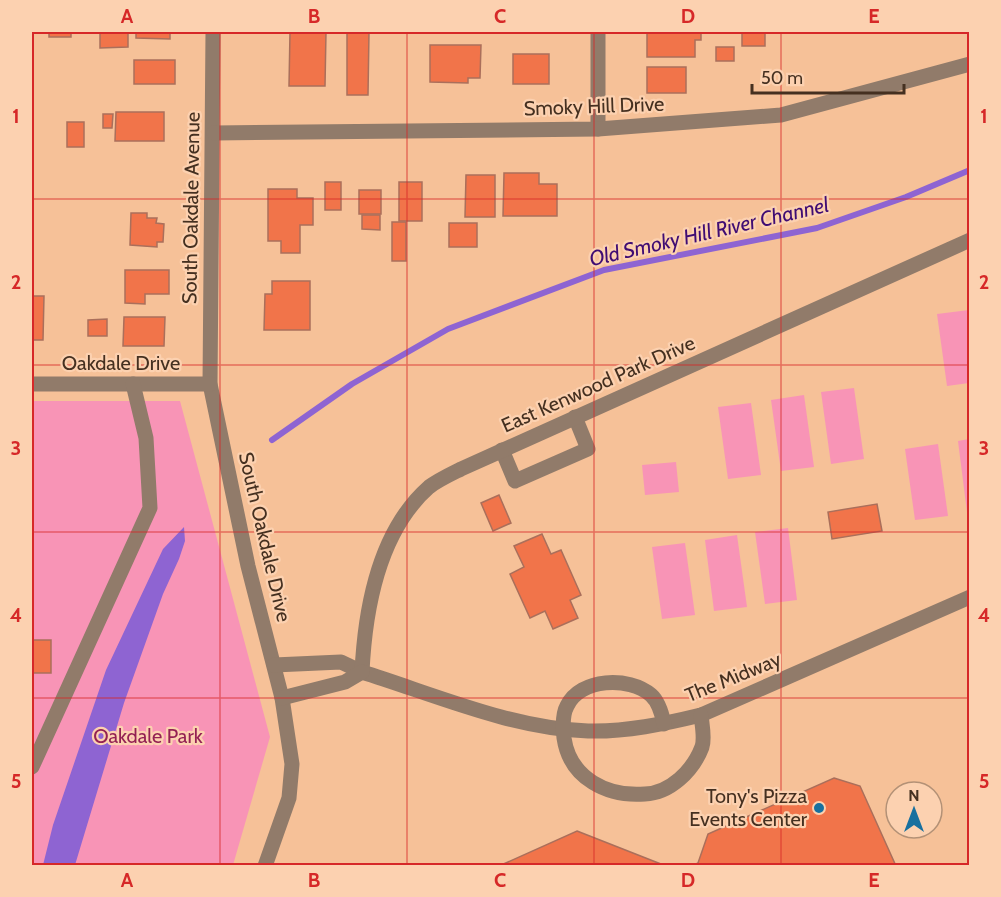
<svg xmlns="http://www.w3.org/2000/svg" width="1001" height="897" font-family="Cabin,sans-serif">
<style>
.green{fill:#f894b6}
.water{fill:#8e64d2}
.lines{fill:none;stroke-linecap:round;stroke-linejoin:round}
.stream{stroke:#8e64d2;stroke-width:6}
.building{fill:#f1744a;stroke:#aa6f5b;stroke-width:1.5}
.minor{stroke:#917b6a;stroke-width:15}
.grid{fill:none;stroke:#d62828;stroke-width:1.5;stroke-opacity:0.55}
.poi-dot{fill:#18709f;stroke:#fcd1b0;stroke-width:2}
.labels{text-anchor:middle;stroke-width:4.5;stroke-linejoin:round;paint-order:stroke}
.street-label{font-size:20px;fill:#453020;stroke:#fcd1b0}
.park-label{font-size:20px;fill:#942154;stroke:#fcd1b0}
.poi-label{font-size:20px;fill:#453020;stroke:#fcd1b0;text-anchor:end}
.water-label{font-size:21px;font-style:italic;fill:#3f0c73;stroke:#fcd1b0}
.neatline{fill:none;stroke:#d62828;stroke-width:2}
.grid-label{font-size:20px;text-anchor:middle;font-weight:bold;fill:#d62828}
</style>
<rect width="100%" height="100%" fill="#f6c198"/>
<g class="green">
<polygon points="969,310 969,383 947,386 937,314"/>
<polygon points="854,388 864,459 831,464 821,392"/>
<polygon points="804,395 814,467 781,471 771,400"/>
<polygon points="32,401 180,401 270,737 233,865 32,865"/>
<polygon points="751,403 761,475 728,479 718,407"/>
<polygon points="969,439 970,512 967,512 958,441"/>
<polygon points="938,444 948,516 915,520 905,449"/>
<polygon points="676,462 679,492 645,495 642,465"/>
<polygon points="788,528 797,600 765,604 755,532"/>
<polygon points="737,535 747,607 714,611 705,540"/>
<polygon points="685,543 695,615 662,619 652,547"/>
</g>
<polygon class="water" points="184,527 185,541 179,559 163,594 124,703 75,865 43,865 53,825 106,670 163,549"/>
<g class="lines">
<polyline class="stream" points="272,440 352,384 448,329 604,270 817,228 906,197 970,170"/>
</g>
<g class="building">
<rect x="49" y="32" width="22" height="5"/>
<polygon points="100,32 128,32 128,47 100,48"/>
<polygon points="136,32 170,32 170,39 136,38"/>
<polygon points="290,32 326,32 325,86 289,86"/>
<polygon points="347,32 369,32 368,95 347,95"/>
<polygon points="647,32 701,32 701,40 695,40 695,57 647,57"/>
<rect x="742" y="32" width="23" height="14"/>
<polygon points="430,45 481,45 480,78 468,78 468,83 430,82"/>
<rect x="716" y="47" width="18" height="14"/>
<rect x="513" y="54" width="36" height="30"/>
<rect x="134" y="60" width="41" height="24"/>
<rect x="647" y="67" width="39" height="26"/>
<polygon points="116,112 164,112 164,141 115,141"/>
<polygon points="103,114 113,114 112,128 103,128"/>
<rect x="67" y="122" width="17" height="25"/>
<polygon points="504,173 539,173 539,184 557,184 557,216 503,216"/>
<polygon points="466,175 495,175 495,217 465,217"/>
<rect x="325" y="182" width="16" height="28"/>
<rect x="399" y="182" width="23" height="39"/>
<polygon points="268,189 297,189 297,198 313,198 313,225 300,225 300,253 281,253 281,241 268,241"/>
<rect x="359" y="190" width="22" height="24"/>
<polygon points="131,213 147,213 147,218 157,218 156,223 164,224 163,242 157,242 157,247 130,245"/>
<polygon points="362,215 380,215 380,230 362,229"/>
<rect x="392" y="222" width="14" height="39"/>
<rect x="449" y="223" width="28" height="24"/>
<polygon points="125,270 169,270 169,294 145,294 145,304 125,303"/>
<polygon points="272,281 310,281 310,330 264,330 265,294 272,294"/>
<polygon points="32,296 44,296 43,340 32,340"/>
<polygon points="124,317 165,317 164,346 123,346"/>
<polygon points="107,319 107,336 88,336 88,320"/>
<polygon points="499,495 511,523 493,531 481,503"/>
<polygon points="877,504 882,531 832,539 828,512"/>
<polygon points="542,534 551,554 561,550 581,595 570,600 578,618 553,629 545,611 530,618 510,574 524,567 514,546"/>
<rect x="32" y="640" width="19" height="33"/>
<polygon points="834,778 860,786 896,866 692,866 698,863 708,834"/>
<polygon points="577,831 666,866 499,866"/>
</g>
<g class="lines">
<g class="minor">
<polyline points="213,32 210,384 248,566 282,698 292,764 289,798 265,866"/>
<polyline points="598,129 598,32"/>
<polyline points="214,133 598,129 781,115 970,64"/>
<polyline points="32,384 210,384"/>
<polyline points="502,450 515,481 588,449 575,417"/>
<path d="M274 665 341 662 362 672C433 694 513 729 588 731 626 732 664 724 701 715L970 597"/>
<path d="M362 672C365 609 378 532 429 487 438 480 451 474 461 469L970 240"/>
<polyline points="282,698 345,682 362,672"/>
<path d="M664 724C662 714 659 702 651 695 629 676 580 678 567 706 562 715 563 729 564 738 570 779 608 797 645 794 670 793 693 771 702 747 705 738 702 725 701 715"/>
<polyline points="32,767 150,508 146,438 133,384"/>
</g>
</g>
<path class="grid" d="M220 32V866M407 32V866M594 32V866M781 32V866M32 199H970M32 365H970M32 532H970M32 698H970"/>
<circle class="poi-dot" cx="819" cy="808" r="6"/>
<g class="labels">
<g class="street-label">
<text transform="translate(594 106) rotate(-2)" y="7">Smoky Hill Drive</text>
<text transform="translate(191 208) rotate(-89)" y="7">South Oakdale Avenue</text>
<text x="121" y="370">Oakdale Drive</text>
<text transform="translate(598 384) rotate(-24)" y="7">East Kenwood Park Drive</text>
<text transform="translate(265 537) rotate(77)" y="7">South Oakdale Drive</text>
<text transform="translate(733 677) rotate(-22)" y="7">The Midway</text>
</g>
<g class="park-label">
<text x="148" y="743">Oakdale Park</text>
</g>
<g class="poi-label">
<text x="807" y="803">Tony's Pizza<tspan x="807" dy="23">Events Center</tspan></text>
</g>
<g class="water-label">
<text transform="translate(709 232) rotate(-13)" y="7">Old Smoky Hill River Channel</text>
</g>
</g>
<rect width="1001" height="897" fill="none" stroke="#fcd1b0" stroke-width="66"/>
<g transform="translate(914 810)"><circle r="28" fill="#fcd1b0" stroke="#b39176" stroke-width="1.5"/>
<path d="M0-4.5L10 22L0 15L-10 22Z" fill="#18709f"/>
<text y="-9" font-size="16" font-weight="bold" text-anchor="middle" fill="#453020">N</text>
</g>
<path d="M752 84v9h152v-9" fill="none" stroke="#453020" stroke-width="3"/>
<text x="761" y="84" font-size="18" fill="#453020" stroke="#fcd1b0" stroke-width="4.5" paint-order="stroke">50 m</text>
<rect x="33" y="33" width="935" height="831" class="neatline"/>
<g class="grid-label">
<text x="127" y="23">A</text>
<text x="314" y="23">B</text>
<text x="500" y="23">C</text>
<text x="688" y="23">D</text>
<text x="874" y="23">E</text>
<text x="16" y="123">1</text>
<text x="984" y="123">1</text>
<text x="16" y="289">2</text>
<text x="984" y="289">2</text>
<text x="16" y="455">3</text>
<text x="984" y="455">3</text>
<text x="16" y="622">4</text>
<text x="984" y="622">4</text>
<text x="16" y="788">5</text>
<text x="984" y="788">5</text>
<text x="127" y="887">A</text>
<text x="314" y="887">B</text>
<text x="500" y="887">C</text>
<text x="688" y="887">D</text>
<text x="874" y="887">E</text>
</g>
</svg>
